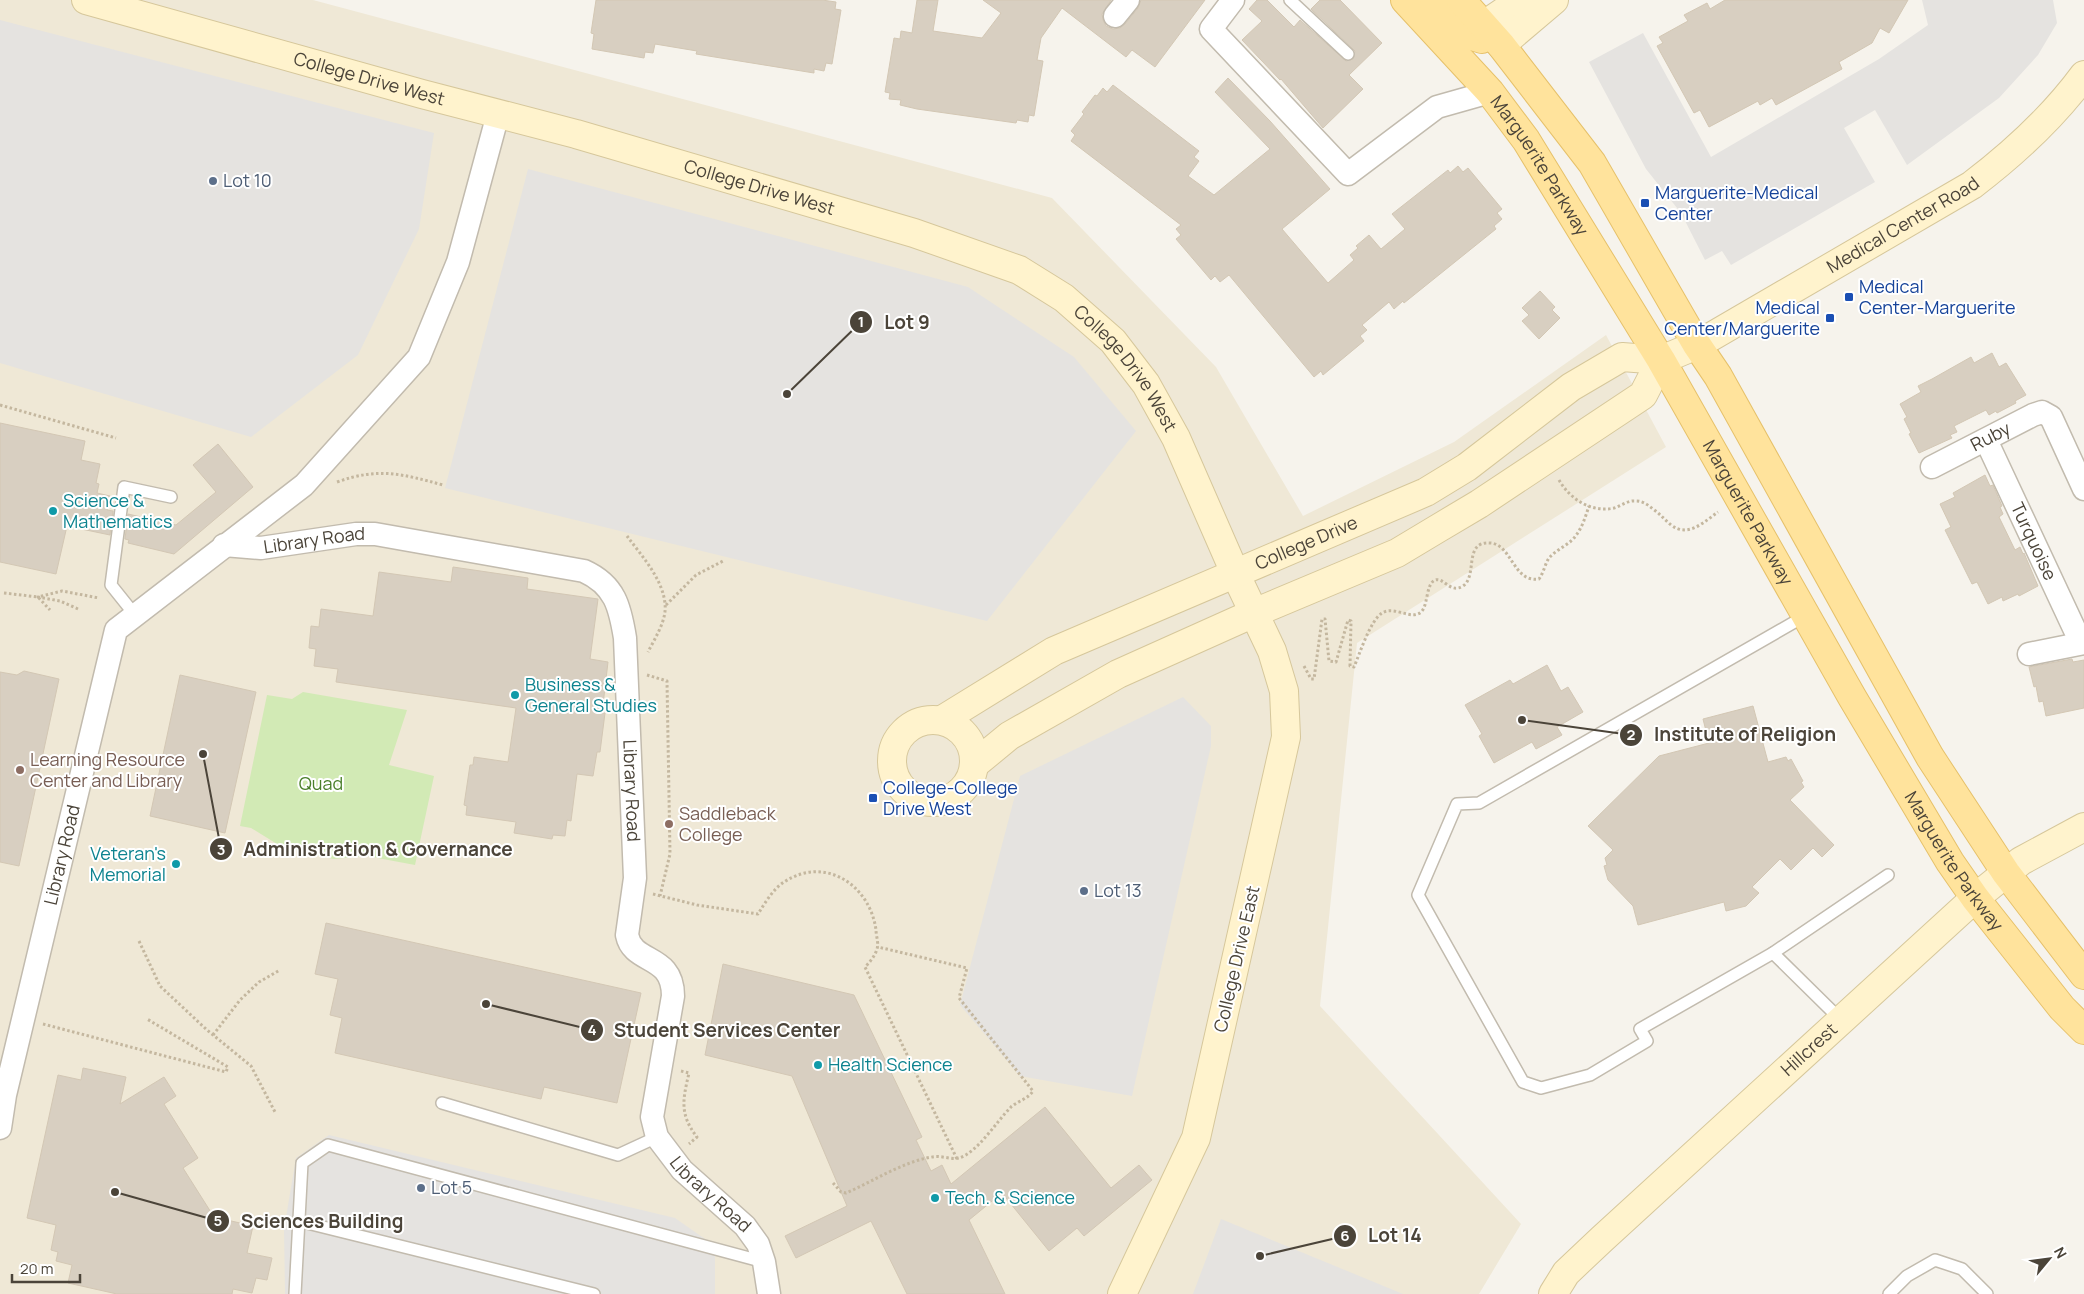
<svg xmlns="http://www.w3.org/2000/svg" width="2084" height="1294" font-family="Manrope,sans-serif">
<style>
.education{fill:#efe8d6}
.green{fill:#d2eab5}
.parking{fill:#e5e3e0}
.building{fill:#d8cfc1;stroke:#d3c7b4}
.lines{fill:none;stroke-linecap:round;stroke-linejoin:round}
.lane-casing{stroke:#c2bbae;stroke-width:14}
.street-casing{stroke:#c2bbae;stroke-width:25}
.secondary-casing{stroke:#d6c79b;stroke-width:30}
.primary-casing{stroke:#e6c16a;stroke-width:30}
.path{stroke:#c4b79f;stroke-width:3;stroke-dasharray:2.5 2.5;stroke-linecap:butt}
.lane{stroke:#fff;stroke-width:11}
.street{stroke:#fff;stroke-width:22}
.secondary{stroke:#fff3cd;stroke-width:28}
.primary{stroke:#ffe39c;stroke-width:28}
.service-dot{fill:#5c6f8a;stroke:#fff;stroke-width:2}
.transit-dot{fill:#1a4fb4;stroke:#fff;stroke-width:2}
.culture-dot{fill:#0f9aa8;stroke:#fff;stroke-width:2}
.education-dot{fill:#8d6e63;stroke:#fff;stroke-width:2}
.labels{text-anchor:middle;stroke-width:4;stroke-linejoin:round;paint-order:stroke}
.street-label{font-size:18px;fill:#4b4439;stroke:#fff}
.service-label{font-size:18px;fill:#4e5e75;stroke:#fff;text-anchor:start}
.transit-label{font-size:18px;fill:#164399;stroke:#fff;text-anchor:start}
.culture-label{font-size:18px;fill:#0d838f;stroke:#fff;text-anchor:start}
.education-label{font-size:18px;fill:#785e54;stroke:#fff;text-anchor:start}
.park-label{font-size:18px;fill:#4a7f2a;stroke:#fff}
.leader{fill:none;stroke:#4b4439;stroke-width:2}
.callout-dot{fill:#4b4439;stroke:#fff;stroke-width:2}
.mark-label{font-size:15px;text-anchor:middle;font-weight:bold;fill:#fff}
.callout-label{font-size:19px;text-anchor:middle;font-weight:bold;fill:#4b4439;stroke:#fff;stroke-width:4;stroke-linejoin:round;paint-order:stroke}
</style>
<rect width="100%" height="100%" fill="#f6f3ec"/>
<polygon class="education" points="0,0 313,0 1052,198 1216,367 1303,516 1454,442 1606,335 1666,447 1357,643 1320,1006 1521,1224 1479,1294 0,1294"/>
<polygon class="green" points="303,692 407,710 389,765 434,776 415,865 367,856 334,859 314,855 277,844 251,828 240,826 267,695 292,699"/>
<g class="parking">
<polygon points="1922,0 2053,0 2057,23 2038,55 1999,98 1907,165 1875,110 1844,128 1875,182 1731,265 1722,251 1705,260 1681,213 1646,169 1589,62 1643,33 1711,157 1879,59 1928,25"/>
<polygon points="0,20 434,133 419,229 358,355 251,437 0,363"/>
<polygon points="528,169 968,287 1074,357 1136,431 987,621 445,488"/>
<polygon points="1183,697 1211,726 1211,746 1132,1096 1020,1076 960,1005 1020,776"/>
<polygon points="329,1135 675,1218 715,1246 715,1294 285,1294 284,1229 296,1158"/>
<polygon points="1221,1219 1403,1294 1193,1294"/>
</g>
<g class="building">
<polygon points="596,0 822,0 836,2 835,9 841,10 832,64 826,63 824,71 814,69 814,73 696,54 697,51 655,44 653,53 645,52 644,58 592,49 594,34 591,33"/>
<polygon points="917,0 938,0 933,31 982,38 1001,13 983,0 1111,0 1102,14 1103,20 1106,26 1113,29 1120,28 1125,24 1138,8 1141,0 1205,0 1155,67 1132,50 1126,57 1062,8 1041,38 1037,60 1043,61 1034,116 1029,115 1028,122 1017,120 1016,123 917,109 900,105 901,100 889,99 890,93 885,92 894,38 900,39 901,31 912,33"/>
<polygon points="1257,0 1267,0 1294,27 1300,20 1346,61 1353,59 1355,51 1311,9 1320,0 1340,0 1382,43 1349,75 1363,89 1323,128 1281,79 1280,80 1242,40 1262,21 1249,9"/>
<polygon points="1725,0 1908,0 1889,33 1880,28 1872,43 1839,62 1842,69 1776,105 1772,98 1760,105 1758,101 1709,127 1700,110 1694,113 1657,46 1663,43 1659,37 1688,21 1684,15 1707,3 1710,9"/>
<polygon points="1228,78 1270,121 1330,189 1282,229 1328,283 1354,260 1350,255 1358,248 1356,246 1369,235 1381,249 1405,229 1392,214 1448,170 1450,173 1458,166 1463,172 1468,168 1502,209 1497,213 1502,219 1494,226 1496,229 1404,303 1403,301 1394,309 1389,302 1362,325 1367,330 1360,336 1364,341 1323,375 1321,371 1314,377 1229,275 1220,282 1215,276 1211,280 1176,239 1181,235 1176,229 1181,225 1071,141 1075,135 1071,131 1084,114 1082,112 1095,95 1097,96 1103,88 1107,92 1113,85 1199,151 1194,157 1199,161 1188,176 1214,195 1270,149 1215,92"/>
<polygon points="1540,291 1555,307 1552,310 1560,318 1539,339 1522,321 1529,315 1522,308"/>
<polygon points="1992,353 1999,367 2006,363 2026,395 2015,401 2016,403 1997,413 1996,411 1989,415 1986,410 1954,426 1957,432 1950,435 1952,438 1919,453 1909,434 1911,433 1904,419 1907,417 1900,404 1921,392 1918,386 1932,379 1971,357 1974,363"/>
<polygon points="0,423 85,441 81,460 100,464 96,483 99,484 97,493 110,496 107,510 113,511 110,535 67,526 56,574 0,562"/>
<polygon points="218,444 253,487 174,554 128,543 129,540 125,539 128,514 176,525 216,492 193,465"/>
<polygon points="1985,475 1990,486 1993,485 2002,506 2000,507 2003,514 1999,517 2015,550 2020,547 2023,554 2024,553 2038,586 2019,596 2018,594 2003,601 2002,597 1988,604 1977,582 1972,584 1945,530 1951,527 1940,504 1955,497 1953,493"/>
<polygon points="453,567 528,578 527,589 598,599 590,659 608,662 602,713 605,713 600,752 597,752 593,776 577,774 571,821 567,820 565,836 553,835 552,839 514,833 516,822 466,815 467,806 464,805 470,765 473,765 474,757 508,762 516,708 336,682 338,669 314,666 316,649 309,648 311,626 319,627 321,609 373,616 379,572 451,582"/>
<polygon points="2072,659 2073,662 2084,660 2084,708 2046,716 2043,701 2039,702 2036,686 2034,687 2029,667"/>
<polygon points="1547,665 1561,691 1568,687 1583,712 1557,727 1562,735 1536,749 1532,742 1494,763 1479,736 1482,734 1465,705 1510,680 1513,684"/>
<polygon points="24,671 59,679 19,866 0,862 0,672 17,675"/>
<polygon points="180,675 256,692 225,833 150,816"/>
<polygon points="1753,706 1768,762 1786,757 1788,761 1791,759 1803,781 1801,782 1804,787 1790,800 1834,845 1822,857 1813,848 1791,870 1780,859 1752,887 1759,893 1746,906 1726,911 1724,902 1638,925 1633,906 1608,880 1604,866 1607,865 1605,858 1613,850 1588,826 1659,756 1709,743 1703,719"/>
<polygon points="326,923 641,993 617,1103 544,1087 541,1099 335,1053 342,1018 330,1015 338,979 315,974"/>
<polygon points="723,964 854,995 922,1137 916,1140 931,1171 942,1165 951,1184 1045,1107 1111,1188 1139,1165 1152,1180 1084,1236 1077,1228 1049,1251 1002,1193 969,1220 1005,1294 907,1294 871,1221 796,1258 785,1236 847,1206 792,1076 705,1055"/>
<polygon points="83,1068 126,1077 120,1104 164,1077 176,1096 164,1104 198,1158 183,1168 214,1217 253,1226 247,1253 272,1258 267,1280 256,1278 252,1293 233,1289 232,1294 117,1294 68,1283 72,1265 56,1261 58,1252 51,1250 56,1225 27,1218 58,1075 81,1080"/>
</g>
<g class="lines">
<g class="lane-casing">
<g id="lane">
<polyline points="1290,0 1348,54"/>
<polyline points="135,615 111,585 124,487 171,497"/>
<polyline points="1805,616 1479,803 1457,804 1418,895 1523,1082 1541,1088 1590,1075 1647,1041 1640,1029 1773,953 1888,875"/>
<polyline points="1773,953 1841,1020"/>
<polyline points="442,1103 618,1155 657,1137"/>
<polyline points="299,1221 594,1294"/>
<polyline points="295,1294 302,1163 328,1145 764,1262"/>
<polyline points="1889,1294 1907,1276 1935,1260 1962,1269 1987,1294"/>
</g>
</g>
<g class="street-casing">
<g id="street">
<polyline points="1233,0 1211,29 1348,174 1437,107 1490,92"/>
<polyline points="1115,16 1128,0"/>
<path id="s1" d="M1986 440 2081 643"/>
<path id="s2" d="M1932 467 2033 415 2042 412 2051 417 2084 489"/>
<path id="s3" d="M224 545 261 548 356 534H375L584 571C615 585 620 607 625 638L635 878 627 935C633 965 673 953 673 996L652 1117 657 1137 682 1170 745 1226 758 1244 764 1262 769 1294"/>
<polyline points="2029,654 2084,643"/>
<path id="s4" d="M0 1128 5 1095 116 630 304 485 419 357 458 262 498 114"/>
</g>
</g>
<g class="secondary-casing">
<g id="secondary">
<path id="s5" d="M86 0 422 94 576 134 914 233 1019 270 1064 298 1113 341 1146 384 1176 438 1235 573 1272 651 1284 691 1286 737 1196 1138 1122 1294"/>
<polyline points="1484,25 1521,0"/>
<polyline points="1501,45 1554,0"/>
<circle cx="933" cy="761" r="41"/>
<path id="s6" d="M942 720 1054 651 1426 492 1467 467 1571 387 1622 357 1661 360 1697 345 1972 185C2014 153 2053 117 2084 75"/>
<polyline points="975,764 1009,736 1118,674 1254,613 1397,553 1437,529 1479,504 1643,395 1661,360"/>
<path id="s7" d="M1553 1294 1566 1273 1602 1239 1975 898 2021 861 2084 827"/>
</g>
</g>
<g class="primary-casing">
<g id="primary">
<path id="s8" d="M1405 0 1490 92 1526 140 1661 360 1852 697 1950 862 1975 898 2062 1008 2084 1030"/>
<polyline points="1434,0 1469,35 1482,39"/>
<polyline points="1461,0 1501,45 1592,163 1697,345 1718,376 1930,757 2006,873 2084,975"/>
</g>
</g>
<g class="path">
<polyline points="0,405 116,438"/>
<path d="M1559 480C1570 499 1591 513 1614 508 1621 506 1628 500 1636 501 1643 501 1648 505 1653 509 1660 514 1665 520 1671 525 1688 538 1704 522 1718 512"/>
<path d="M337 482C379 467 402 474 443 485"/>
<path d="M627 536C641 555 663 579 665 604 667 620 655 638 648 652"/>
<polyline points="4,593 38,597 50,610"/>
<polyline points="666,605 696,575 723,561"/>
<polyline points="78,609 60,601 38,597 62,591 99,598"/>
<path d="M1304 666 1311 679H1314L1322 619H1325L1329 661 1336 662 1348 620 1351 621 1350 666 1354 667C1360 653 1370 621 1382 613 1395 605 1413 622 1422 611 1428 604 1426 584 1435 580 1444 577 1450 594 1463 586 1478 576 1463 541 1490 543 1512 544 1513 583 1539 579 1544 572 1545 564 1549 558 1555 551 1564 547 1571 541 1581 532 1585 518 1589 506"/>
<polyline points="647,675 667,681 670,854 660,896"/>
<path d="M653 894 697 905 758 914C765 903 773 889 784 882 825 855 870 885 876 930 876 936 879 943 877 949 875 956 870 962 865 967L957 1159"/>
<polyline points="139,941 160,986 207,1030 251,1066 275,1112"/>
<polyline points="43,1024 226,1072 228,1067 147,1019"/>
<polyline points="213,1035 240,1000 259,982 280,970"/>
<path d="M681 1071 689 1073C683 1099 679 1114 697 1137L689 1144"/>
<path d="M833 1183 841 1192 846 1193C874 1181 902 1162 932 1157 941 1155 951 1160 959 1158 977 1153 997 1121 1011 1107 1018 1101 1028 1099 1033 1091L959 998 967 968 878 947"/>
</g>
<use href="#lane" class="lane"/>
<use href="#street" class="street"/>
<use href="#secondary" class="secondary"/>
<use href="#primary" class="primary"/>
</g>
<g class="service-dot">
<circle cx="213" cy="181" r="5"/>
<circle cx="1084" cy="891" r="5"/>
<circle cx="421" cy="1188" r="5"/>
</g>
<g class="transit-dot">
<rect x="1640" y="198" width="10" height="10" rx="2.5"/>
<rect x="1844" y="292" width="10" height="10" rx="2.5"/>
<rect x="1825" y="313" width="10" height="10" rx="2.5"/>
<rect x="868" y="793" width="10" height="10" rx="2.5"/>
</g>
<g class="culture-dot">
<circle cx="53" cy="511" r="5"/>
<circle cx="515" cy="695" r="5"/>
<circle cx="176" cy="864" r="5"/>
<circle cx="818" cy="1065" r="5"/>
<circle cx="935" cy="1198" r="5"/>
</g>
<g class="education-dot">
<circle cx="20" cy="770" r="5"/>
<circle cx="669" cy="824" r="5"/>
</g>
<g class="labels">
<g class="street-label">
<text dy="6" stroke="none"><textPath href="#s5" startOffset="294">College Drive West</textPath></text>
<text dy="6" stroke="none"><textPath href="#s8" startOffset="214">Marguerite Parkway</textPath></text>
<text dy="6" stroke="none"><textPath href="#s5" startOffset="699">College Drive West</textPath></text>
<text dy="6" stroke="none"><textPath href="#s6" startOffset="1091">Medical Center Road</textPath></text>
<text dy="6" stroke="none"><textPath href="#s5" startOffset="1119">College Drive West</textPath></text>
<text dy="6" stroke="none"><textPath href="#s2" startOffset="66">Ruby</textPath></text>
<text dy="6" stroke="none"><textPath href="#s8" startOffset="619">Marguerite Parkway</textPath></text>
<text dy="6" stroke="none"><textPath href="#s3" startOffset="91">Library Road</textPath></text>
<text dy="6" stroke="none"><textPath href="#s1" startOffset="112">Turquoise</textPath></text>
<text dy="6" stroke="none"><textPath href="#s6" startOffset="406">College Drive</textPath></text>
<text dy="6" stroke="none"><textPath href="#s3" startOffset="600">Library Road</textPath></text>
<text dy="6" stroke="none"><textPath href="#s4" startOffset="280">Library Road</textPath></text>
<text dy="6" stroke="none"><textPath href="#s8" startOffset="1024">Marguerite Parkway</textPath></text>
<text transform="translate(1237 959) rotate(-77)" y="6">College Drive East</text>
<text dy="6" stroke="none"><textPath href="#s7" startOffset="355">Hillcrest</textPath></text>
<text dy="6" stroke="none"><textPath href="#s3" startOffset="1048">Library Road</textPath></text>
</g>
<g class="service-label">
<text x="223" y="187">Lot 10</text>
<text x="1094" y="897">Lot 13</text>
<text x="431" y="1194">Lot 5</text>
</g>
<g class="transit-label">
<text x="1655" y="199">Marguerite-Medical<tspan x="1655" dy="21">Center</tspan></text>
<text x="1859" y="293">Medical<tspan x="1859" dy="21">Center-Marguerite</tspan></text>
<text x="1820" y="314" text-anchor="end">Medical<tspan x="1820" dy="21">Center/Marguerite</tspan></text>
<text x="883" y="794">College-College<tspan x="883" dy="21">Drive West</tspan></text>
</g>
<g class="culture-label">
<text x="63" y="507">Science &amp;<tspan x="63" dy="21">Mathematics</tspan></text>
<text x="525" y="691">Business &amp;<tspan x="525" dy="21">General Studies</tspan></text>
<text x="166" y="860" text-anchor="end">Veteran's<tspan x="166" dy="21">Memorial</tspan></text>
<text x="828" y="1071">Health Science</text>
<text x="945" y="1204">Tech. &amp; Science</text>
</g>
<g class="education-label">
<text x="30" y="766">Learning Resource<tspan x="30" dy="21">Center and Library</tspan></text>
<text x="679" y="820">Saddleback<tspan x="679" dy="21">College</tspan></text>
</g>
<g class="park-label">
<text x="321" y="790">Quad</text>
</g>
</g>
<path class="leader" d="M787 394L861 322M1522 720L1631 735M203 754L221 849M486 1004L592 1030M115 1192L218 1221M1260 1256L1345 1236"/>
<g class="callout-dot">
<circle cx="787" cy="394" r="5"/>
<circle cx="1522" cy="720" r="5"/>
<circle cx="203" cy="754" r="5"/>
<circle cx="486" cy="1004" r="5"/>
<circle cx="115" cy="1192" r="5"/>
<circle cx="1260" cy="1256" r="5"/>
<circle cx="861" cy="322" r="12"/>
<circle cx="1631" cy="735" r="12"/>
<circle cx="221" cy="849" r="12"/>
<circle cx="592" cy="1030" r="12"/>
<circle cx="218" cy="1221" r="12"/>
<circle cx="1345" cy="1236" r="12"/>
</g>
<g class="mark-label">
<text x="861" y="327">1</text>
<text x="1631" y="740">2</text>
<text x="221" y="855">3</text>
<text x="592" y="1035">4</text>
<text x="218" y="1226">5</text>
<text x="1345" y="1241">6</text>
</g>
<g class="callout-label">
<text x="907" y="329">Lot 9</text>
<text x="1745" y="741">Institute of Religion</text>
<text x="378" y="856">Administration &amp; Governance</text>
<text x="727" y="1037">Student Services Center</text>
<text x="322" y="1228">Sciences Building</text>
<text x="1395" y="1242">Lot 14</text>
</g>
<g transform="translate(2049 1259) rotate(61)" stroke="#ffffff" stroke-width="4" paint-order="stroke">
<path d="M0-4L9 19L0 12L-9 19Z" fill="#4b4439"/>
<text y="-8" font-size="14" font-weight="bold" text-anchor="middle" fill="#4b4439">N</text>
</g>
<path d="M12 1274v8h68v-8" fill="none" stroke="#4b4439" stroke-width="2.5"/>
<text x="20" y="1274" font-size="15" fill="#4b4439" stroke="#ffffff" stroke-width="4" paint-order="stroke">20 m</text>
</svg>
